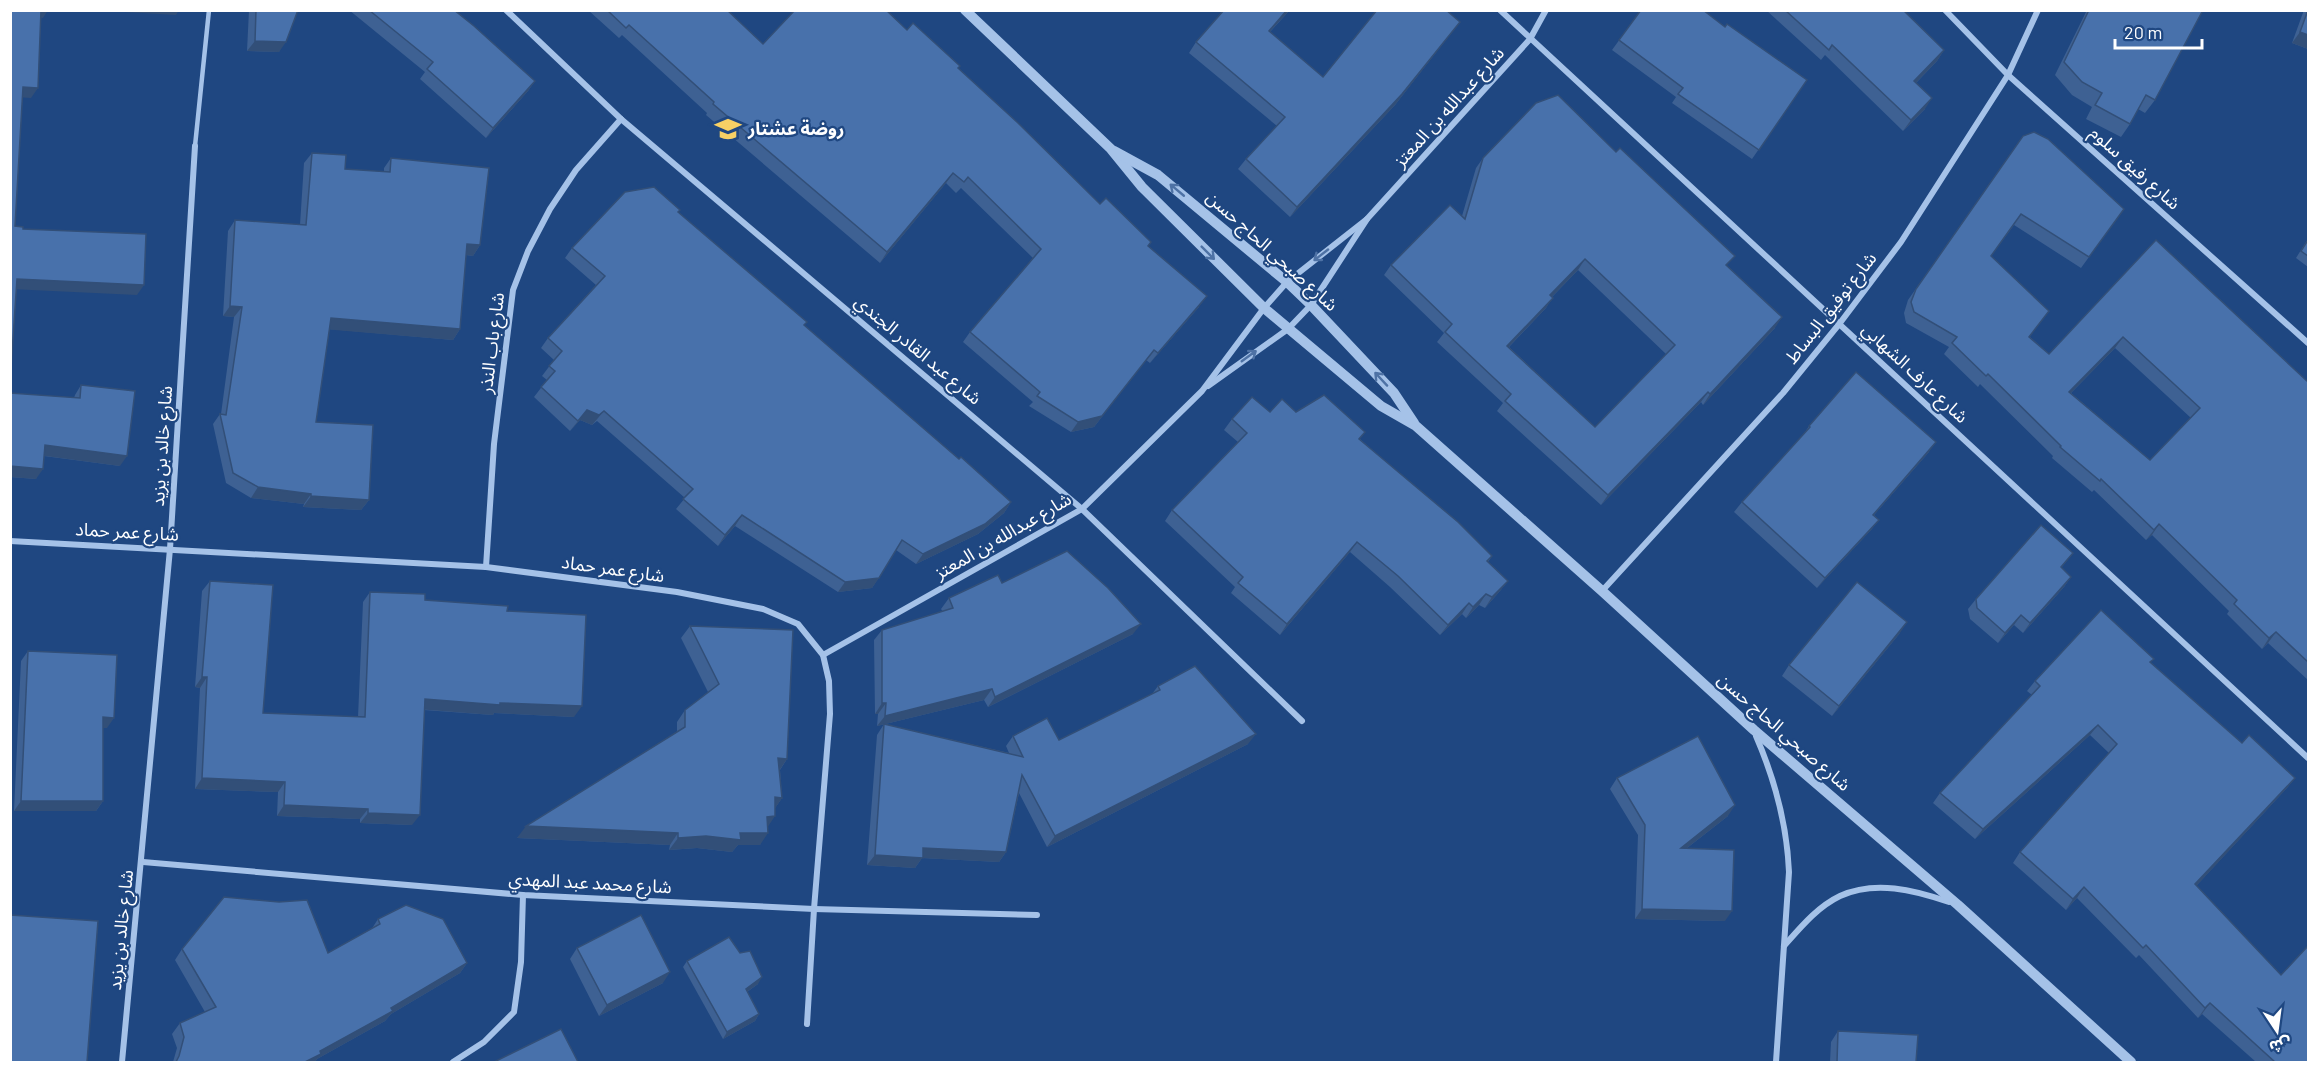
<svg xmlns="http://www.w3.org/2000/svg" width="2319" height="1073" font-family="Barlow,'Noto Sans Arabic',sans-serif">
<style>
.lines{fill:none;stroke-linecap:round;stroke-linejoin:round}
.service{stroke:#a5c2e8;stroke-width:4.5}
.minor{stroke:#a5c2e8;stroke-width:6}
.tertiary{stroke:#a5c2e8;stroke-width:10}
.wall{fill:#3e6193;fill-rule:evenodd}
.shaded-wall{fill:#324f78}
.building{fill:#4871ab;stroke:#324f78;stroke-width:1.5;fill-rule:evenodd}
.oneway{stroke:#4e72a5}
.labels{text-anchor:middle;stroke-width:4.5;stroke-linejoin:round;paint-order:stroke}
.street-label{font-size:18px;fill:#fff;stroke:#1f4781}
.poi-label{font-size:18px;font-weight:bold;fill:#fff;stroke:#1f4781;text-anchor:start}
</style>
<rect width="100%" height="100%" fill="#1f4781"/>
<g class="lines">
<polyline class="service" points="195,146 209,10"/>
<g class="minor">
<polyline points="506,10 621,119 1082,509 1302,721"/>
<polyline points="1500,10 2308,758"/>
<polyline points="1945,10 2008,75 2308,343"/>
<polyline points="1208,386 1288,329 1311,305 1367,219 1530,39 1546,10"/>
<polyline points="10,541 486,567 677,592 763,609 798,624 823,655 829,681 830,714 814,909 807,1024"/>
<polyline points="486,567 494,444 513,290 528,251 550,209 576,170 621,119"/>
<polyline points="1602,591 1783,393 1840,323 1901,242 2008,75 2038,10"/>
<polyline points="823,655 1082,509 1202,391 1264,308 1287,282 1367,219"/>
<path d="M1756 736C1775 780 1787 824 1789 872L1776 1062"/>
<polyline points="143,862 523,895 814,909 1037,915"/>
<path d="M1784 946C1800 928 1817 907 1840 896 1875 880 1914 890 1949 902"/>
<polyline points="122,1062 170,549 195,146"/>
<polyline points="453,1062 484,1042 514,1012 521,962 523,895"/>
</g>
<g class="tertiary">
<polyline points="965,10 1111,149 1142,187 1264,308 1381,406 1416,426 1602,591 1754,730 1958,905 2131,1062"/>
<polyline points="1114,151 1158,175 1287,282 1311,305 1394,393 1414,423"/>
</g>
</g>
<g class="wall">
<polygon points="249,10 298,10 279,52 247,51"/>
<polygon points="349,10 454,10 535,81 528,91 486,138 420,79 425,72"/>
<polygon points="588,10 727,10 763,44 907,30 958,69 1100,204 1148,246 1199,307 1150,363 1146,360 1094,427 1071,432 1029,406 1033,402 963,342 970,332 1033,258 961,188 956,193 946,183 880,263 706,115 707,113 622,35 619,38"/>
<polygon points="1290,10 1270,32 1323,77 1452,32 1395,105 1290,217 1238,169 1246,159 1277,126 1189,53 1196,42"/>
<polygon points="1641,10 1725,27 1807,80 1752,159 1672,103 1676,97 1612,50"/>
<polygon points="1766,10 1903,10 1944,50 1937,61 1916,83 1925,109 1903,131 1825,55 1821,60"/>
<polygon points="2087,10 2203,10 2155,100 2145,113 2138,109 2130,124 2121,137 2086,119 2092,107 2072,95 2055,75"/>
<polygon points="2304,10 2308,10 2308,49 2292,43"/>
<path d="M2023 136 2124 209 2081 268 2014 225 1991 256 2030 337 2049 354 2156 240 2308 382V680L2268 643 2262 649 2227 614 2229 611 2152 535 2146 540 2094 490 2092 492 2052 458 2053 456 1980 384 1978 387 1944 354 1949 347 1906 323 1904 313 1908 300ZM2115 348 2191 418 2150 460 2071 393Z"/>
<polygon points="312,153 345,169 384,172 384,168 391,158 480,245 473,256 466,255 460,329 453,340 329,329 316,422 369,500 361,510 303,507 304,504 251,498 226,483 213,424 220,414 221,414 234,317 223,316 228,231 235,220 300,225 304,163"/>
<path d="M1483 158 1727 267 1775 328 1703 405 1701 402 1601 505 1497 411 1503 403 1437 342 1444 333 1384 275 1391 265 1462 216 1476 168ZM1578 270 1666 354 1595 427 1509 347 1546 308 1552 297Z"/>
<polygon points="678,212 804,326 959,459 1011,502 1004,513 978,534 916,564 896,550 872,588 838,592 735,526 718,546 676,509 685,498 597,421 592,425 580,420 570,431 534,397 547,380 542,376 554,360 541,348 548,338 596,285 565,258 572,248"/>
<polygon points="2308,239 2308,267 2296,258"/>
<polygon points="81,385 120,466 44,456 36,479 10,477 74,398 75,395"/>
<polygon points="1270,412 1296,412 1360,439 1492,556 1488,562 1508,581 1500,591 1485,608 1479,605 1466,618 1462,614 1440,635 1390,587 1350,552 1280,635 1231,593 1235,587 1165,521 1172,510 1238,442 1224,430 1232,419"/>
<polygon points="1809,426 1929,452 1874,515 1879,520 1871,530 1817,588 1734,512 1742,502 1802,437"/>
<polygon points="2073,553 2061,568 2071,577 2064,587 2023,633 2014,625 1998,643 1970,619 1968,609 1976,599"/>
<polygon points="210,581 263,713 358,717 363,602 370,592 507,611 574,717 494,713 493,715 424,710 412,825 360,823 360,819 277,816 278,792 195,789 200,688 195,687 202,591"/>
<polygon points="1002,583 1133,634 988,707 984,700 877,726 878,714 875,714 874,640 882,630 943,612 941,609 949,598"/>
<polygon points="690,626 787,759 780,770 782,798 775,808 760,845 738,845 732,852 697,848 669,850 670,845 517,838 677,732 677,722 685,710 708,692 681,638"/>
<polygon points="1900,633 1832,716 1782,676 1789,665"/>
<polygon points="28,651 107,728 103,728 103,801 96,811 14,811 21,661"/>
<polygon points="2151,663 2242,743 2295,778 2287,788 2196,886 2308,1062 2256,1062 2202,1014 2198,1018 2139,955 2136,958 2077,898 2066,910 2013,863 2020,852 2109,753 2090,735 1975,839 1933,803 1940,793 2032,695 2027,691 2035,681"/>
<polygon points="1158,686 1248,744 1047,847 1019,793 1006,852 999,862 922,858 915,868 867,865 877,735 884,724 1009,753 1006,746 1013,736 1059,740 1152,694"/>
<polygon points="1617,778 1728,816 1687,848 1725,921 1635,919 1638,835 1610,789"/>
<polygon points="378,919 467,963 460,973 391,1014 385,1021 317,1059 315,1062 173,1062 177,1048 172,1034 180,1023 205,1012 175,960 182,949 328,953 371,930"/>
<polygon points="577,948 663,983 599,1016 570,959"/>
<polygon points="687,961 758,984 747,992 759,1014 755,1021 723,1039 683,967"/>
<polygon points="1838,1031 1916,1062 1830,1062 1831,1042"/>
</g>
<g class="shaded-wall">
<polygon points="39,10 48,10 43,18 34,17"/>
<polygon points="91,10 179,10 176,15"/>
<polygon points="1287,10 1290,10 1261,41 1269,31"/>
<polygon points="1460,22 1395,105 1290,217 1297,207"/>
<polygon points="2300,32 2308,35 2308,49 2292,43"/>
<polygon points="255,41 286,42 279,52 247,51"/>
<polygon points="1944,50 1937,61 1907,92 1914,81"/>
<polygon points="535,81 528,91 486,138 493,128"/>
<polygon points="23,87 38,88 31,98 16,97"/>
<polygon points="1932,98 1925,109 1903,131 1911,120"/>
<polygon points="953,173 946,183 880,263 887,252"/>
<polygon points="467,244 480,245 473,256 460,254"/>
<polygon points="1585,259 1578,270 1543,306 1550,295"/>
<polygon points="17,279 144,285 137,295 10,289"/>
<polygon points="1207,296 1199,307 1150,363 1158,353"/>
<polygon points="1553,298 1546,308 1500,356 1507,346"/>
<polygon points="230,306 242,307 234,317 223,316"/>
<polygon points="1782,317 1775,328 1703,405 1710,394"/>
<polygon points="331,318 460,329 453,340 323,329"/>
<polygon points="2123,337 2115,348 2061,403 2069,392"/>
<polygon points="1154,350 1094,427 1071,432 1078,422"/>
<polygon points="1708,392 1701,402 1601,505 1608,495"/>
<polygon points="587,410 604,411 592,425 580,420 570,431"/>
<polygon points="1936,442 1929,452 1865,525 1873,515"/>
<polygon points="45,445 127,456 120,466 38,455"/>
<polygon points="10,466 43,469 36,479 10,477"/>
<polygon points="258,487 311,494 304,504 251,498"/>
<polygon points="311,496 369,500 361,510 303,507"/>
<polygon points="1011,502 1004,513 978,534 916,564 923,554"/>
<polygon points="742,515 735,526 718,546 725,535"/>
<polygon points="1879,520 1871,530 1817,588 1825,578"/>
<polygon points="2159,524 2152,535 2146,540 2154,530"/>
<polygon points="1357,542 1350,552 1280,635 1287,624"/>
<polygon points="2071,577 2064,587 2023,633 2030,623"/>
<polygon points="879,578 872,588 838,592 845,582"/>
<polygon points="1508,581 1500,591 1485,608 1492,597"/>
<polygon points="1486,594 1479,605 1466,618 1473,607"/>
<polygon points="1469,603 1462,614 1440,635 1448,625"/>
<polygon points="2021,615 2014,625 1998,643 2005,633"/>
<polygon points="1907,622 1900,633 1832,716 1839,706"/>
<polygon points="1141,624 1133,634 988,707 995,697"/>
<polygon points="2276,632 2268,643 2262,649 2269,638"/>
<polygon points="202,677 207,677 200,688 195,687"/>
<polygon points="992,689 984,700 877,726 885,716"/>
<polygon points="425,699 500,703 582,706 574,717 494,713 493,715 417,709"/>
<polygon points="882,703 886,703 878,714 875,714"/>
<polygon points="103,717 114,718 107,728 96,728"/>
<polygon points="2098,725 2090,735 1975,839 1983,829"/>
<polygon points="1256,734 1248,744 1047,847 1055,836"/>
<polygon points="778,758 787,759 779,771"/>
<polygon points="202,778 285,782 278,792 195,789"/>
<polygon points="2295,778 2287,788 2188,895 2195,884"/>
<polygon points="775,797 782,798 774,810"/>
<polygon points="21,801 103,801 96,811 14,811"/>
<polygon points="284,805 368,809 360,819 277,816"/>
<polygon points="1735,805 1728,816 1674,858 1681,848"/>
<polygon points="368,813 420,815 412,825 360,823"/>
<polygon points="775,816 767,828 767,817"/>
<polygon points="526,826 678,833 670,845 517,838"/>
<polygon points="740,833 768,833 760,845 738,845 732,852 697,848 669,850 678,838"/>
<polygon points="923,848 1006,852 999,862 922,858 915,868 867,865 875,855"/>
<polygon points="2084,887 2077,898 2066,910 2073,899"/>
<polygon points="1642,909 1732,911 1725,921 1635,919"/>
<polygon points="467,963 460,973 391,1014 385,1021 317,1059 315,1062 305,1062 320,1051"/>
<polygon points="670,972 663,983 599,1016 607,1005"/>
<polygon points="762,977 758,984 741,996 746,989"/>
<polygon points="2210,1003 2202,1014 2198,1018 2205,1008"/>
<polygon points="759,1014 755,1021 723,1039 727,1032"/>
</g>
<g class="building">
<polygon points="10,10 41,10 38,88 23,87 15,226 23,227 23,229 146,234 144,285 17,279 10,383"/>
<polygon points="256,10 298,10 286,42 255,41"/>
<polygon points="369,10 454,10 474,26 535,81 493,128 427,69 433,62"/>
<polygon points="607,10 727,10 763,44 795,10 886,10 907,30 913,23 960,66 958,68 1018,123 1100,204 1106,198 1151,242 1148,246 1207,296 1158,353 1154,350 1102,416 1078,422 1037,396 1040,392 970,332 1041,249 968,177 964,182 953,173 887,252 713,104 714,102 629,25 626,28"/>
<polygon points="1224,10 1287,10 1269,31 1323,77 1377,10 1446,10 1460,22 1402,94 1297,207 1246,159 1285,117 1196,42"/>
<polygon points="1641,10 1703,10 1725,27 1727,24 1807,80 1759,150 1678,94 1683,88 1619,40"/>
<polygon points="1785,10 1903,10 1944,50 1914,81 1932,98 1911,120 1832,45 1829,50"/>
<polygon points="2089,10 2203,10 2155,100 2146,95 2130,124 2095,105 2102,93 2082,82 2064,62"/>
<polygon points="2308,10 2308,35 2300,32"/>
<path d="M1558 95 1616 152 1620 148 1735 256 1726 265 1782 317 1710 394 1708 392 1608 495 1505 401 1511 394 1445 332 1452 324 1391 265 1450 205 1465 219 1483 158 1536 103ZM1585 259 1675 345 1595 427 1507 346 1553 298 1550 295Z"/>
<path d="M2034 132 2048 139 2124 209 2089 257 2021 214 1991 256 2049 311 2029 337 2049 354 2156 240 2308 382V662L2276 632 2269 638 2234 604 2237 600 2159 524 2154 530 2101 479 2100 481 2060 447 2061 446 1988 374 1986 376 1952 343 1957 337 1914 312 1911 302 1916 289 2023 136ZM2123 337 2200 408 2150 460 2069 392Z"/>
<polygon points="312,153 346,155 345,169 390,172 391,158 489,168 480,245 467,244 460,329 331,318 316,422 373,425 369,500 311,496 311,494 258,487 233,473 220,414 226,415 242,307 230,306 235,220 306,225"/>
<polygon points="654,187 680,210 678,212 807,322 804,325 959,459 961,457 1011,502 985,524 923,554 902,540 879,578 845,582 742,515 725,535 683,499 693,489 604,411 599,415 587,410 578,421 541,387 555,371 549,366 562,351 548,338 605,276 572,248 625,192"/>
<polygon points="2308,240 2308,256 2301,251"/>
<polygon points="1856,372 1936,442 1873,515 1879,520 1825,578 1742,502 1810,427 1809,426"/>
<polygon points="81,385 135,391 127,456 45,445 43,469 10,466 10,393 80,398"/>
<polygon points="1324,395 1365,432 1359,439 1458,522 1492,556 1487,561 1508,581 1492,597 1486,594 1473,607 1469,603 1448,625 1398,576 1357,542 1287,624 1238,583 1243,577 1172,510 1247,433 1232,419 1252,397 1270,412 1282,399 1296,412"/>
<polygon points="2041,525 2073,553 2061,567 2071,577 2030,623 2021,615 2005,633 1977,608 1976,599"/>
<polygon points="1067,551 1108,588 1141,624 995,697 992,689 885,716 886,703 882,703 882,630 953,608 949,598 998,575 1002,583"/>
<polygon points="210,581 273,585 263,713 365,717 370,592 425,594 425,600 508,606 507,611 586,615 582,706 500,703 500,705 425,699 420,815 368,813 368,809 284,805 285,782 202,778 207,677 202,677"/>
<polygon points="1857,582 1907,622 1839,706 1789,665"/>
<polygon points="2101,610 2154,659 2150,662 2242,743 2249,735 2295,778 2195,884 2281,975 2308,946 2308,1062 2275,1062 2210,1003 2205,1008 2146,945 2143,948 2084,887 2073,899 2020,852 2117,744 2098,725 1983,829 1940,793 2040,686 2035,681"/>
<polygon points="690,626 793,630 787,759 778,758 782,798 775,797 775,816 767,817 768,833 740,833 741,840 706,836 678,838 678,833 526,826 685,727 685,710 719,684"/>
<polygon points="28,651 117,655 114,718 103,717 103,801 21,801"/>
<polygon points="1195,666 1256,734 1055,836 1022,775 1006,852 923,848 923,858 875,855 884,724 1023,757 1013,736 1047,718 1059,740 1160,690 1158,686"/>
<polygon points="1698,736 1735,805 1681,848 1734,850 1732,911 1642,909 1645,825 1617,778"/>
<polygon points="224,897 279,902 307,900 328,953 380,924 378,919 406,905 443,919 467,963 391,1008 393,1011 320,1051 321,1054 305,1062 176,1062 179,1056 184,1037 180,1023 216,1007 182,949"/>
<polygon points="10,915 98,921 87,1062 10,1062"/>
<polygon points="641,915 670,972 607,1005 577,948"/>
<polygon points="729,937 740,953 750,951 762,977 746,989 759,1014 727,1032 687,961"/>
<polygon points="561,1029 578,1062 494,1062"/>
<polygon points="1838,1031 1918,1035 1916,1062 1837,1062"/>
</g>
<defs><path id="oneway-shaft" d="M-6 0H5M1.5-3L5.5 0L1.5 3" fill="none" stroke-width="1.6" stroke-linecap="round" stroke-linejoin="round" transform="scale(1.5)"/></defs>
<g class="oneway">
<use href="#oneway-shaft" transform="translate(1177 190) rotate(-140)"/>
<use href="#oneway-shaft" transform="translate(1208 253) rotate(45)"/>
<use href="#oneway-shaft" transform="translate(1321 255) rotate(142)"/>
<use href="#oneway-shaft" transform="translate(1249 356) rotate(-36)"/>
<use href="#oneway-shaft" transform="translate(1381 379) rotate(-133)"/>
</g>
<defs>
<g id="school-bare" transform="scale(2.07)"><path d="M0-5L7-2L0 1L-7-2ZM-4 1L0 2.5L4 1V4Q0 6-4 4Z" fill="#f7d065" stroke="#1f4781" stroke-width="2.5" paint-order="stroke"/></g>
</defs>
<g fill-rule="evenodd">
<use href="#school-bare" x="728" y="129"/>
</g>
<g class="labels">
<g class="street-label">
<text transform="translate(1449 107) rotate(-48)" y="6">شارع عبدالله بن المعتز</text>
<text transform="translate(2135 168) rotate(42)" y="6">شارع رفيق سلوم</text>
<text transform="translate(1272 251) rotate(42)" y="6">شارع صبحي الحاج حسن</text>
<text transform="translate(1831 308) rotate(-52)" y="6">شارع توفيق البساط</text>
<text transform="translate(492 343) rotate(-83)" y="6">شارع باب النذر</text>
<text transform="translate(918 350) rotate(40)" y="6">شارع عبد القادر الجندي</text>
<text transform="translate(1915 373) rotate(43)" y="6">شارع عارف الشهابي</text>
<text transform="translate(162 446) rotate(-86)" y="6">شارع خالد بن يزيد</text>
<text transform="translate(127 532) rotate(3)" y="6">شارع عمر حماد</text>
<text transform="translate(1003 536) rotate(-30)" y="6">شارع عبدالله بن المعتز</text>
<text transform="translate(613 569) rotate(8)" y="6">شارع عمر حماد</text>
<text transform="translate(1784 732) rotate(41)" y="6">شارع صبحي الحاج حسن</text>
<text transform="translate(590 883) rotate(3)" y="6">شارع محمد عبد المهدي</text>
<text transform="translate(121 930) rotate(-84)" y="6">شارع خالد بن يزيد</text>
</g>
<g class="poi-label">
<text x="748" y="135">روضة عشتار</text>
</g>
</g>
<rect width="2319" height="1073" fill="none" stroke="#ffffff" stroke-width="24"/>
<g transform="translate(2277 1031) rotate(167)" stroke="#1f4781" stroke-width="4.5" paint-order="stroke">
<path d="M0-4.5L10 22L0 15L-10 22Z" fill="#ffffff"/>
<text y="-9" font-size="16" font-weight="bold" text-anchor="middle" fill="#ffffff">ش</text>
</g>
<path d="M2115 39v9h87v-9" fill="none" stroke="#ffffff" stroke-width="3"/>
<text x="2124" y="39" font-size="18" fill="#ffffff" stroke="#1f4781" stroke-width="4.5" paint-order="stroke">20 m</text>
</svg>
